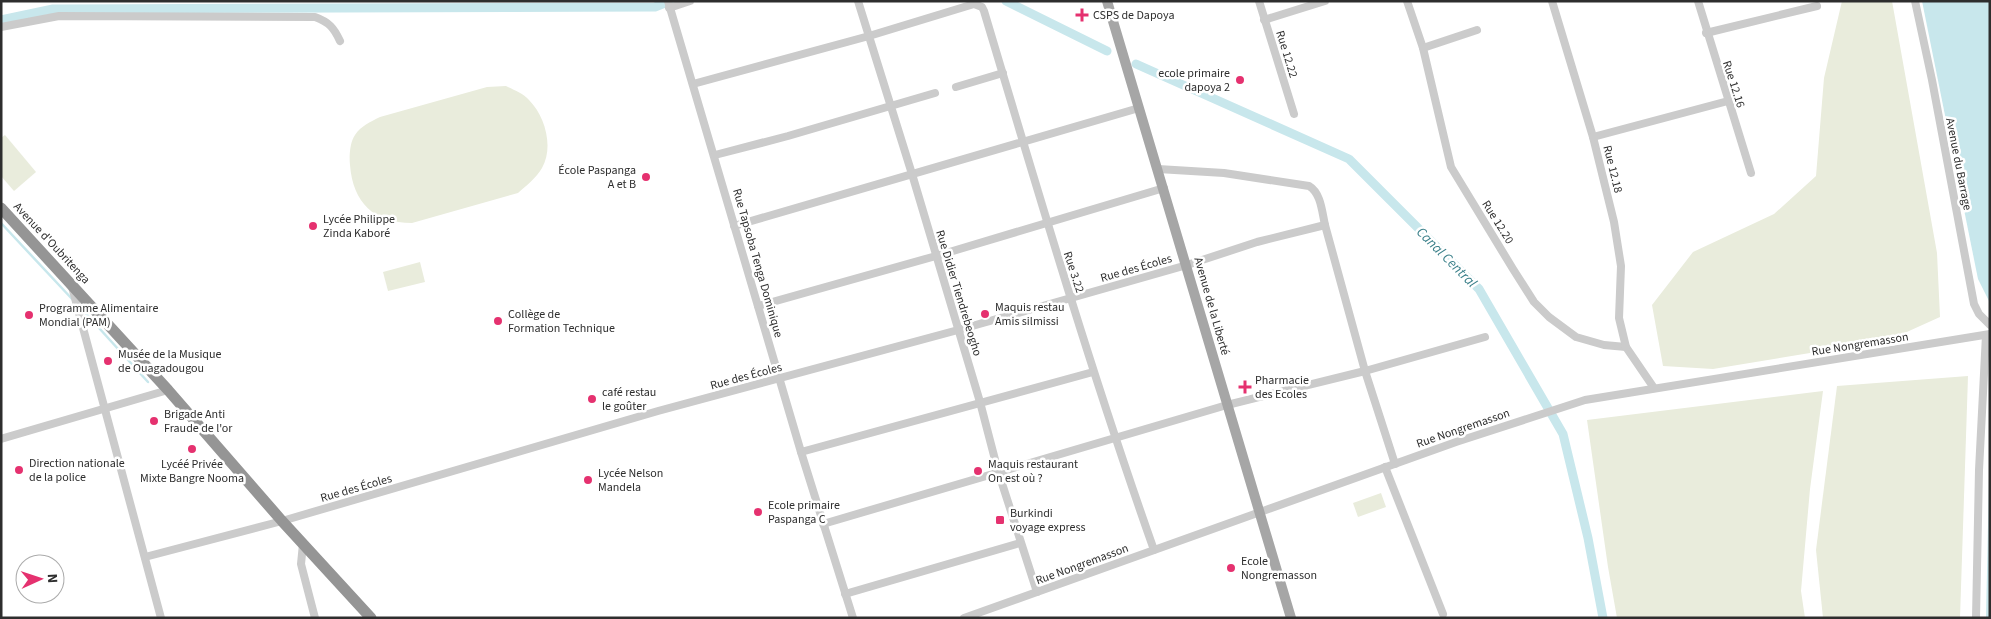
<svg xmlns="http://www.w3.org/2000/svg" width="1991" height="619" font-family="'Source Sans 3',sans-serif">
<style>
.green{fill:#e9ecdc}
.water{fill:#c8e7ec}
.lines{fill:none;stroke-linecap:round;stroke-linejoin:round}
.stream{stroke:#c8e7ec;stroke-width:2.5}
.canal{stroke:#c8e7ec;stroke-width:9}
.minor{stroke:#cbcbcb;stroke-width:8}
.major{stroke:#a6a6a6;stroke-width:10}
.highway{stroke:#959595;stroke-width:11}
.poi-dot{fill:#e5316f;stroke:#fff;stroke-width:2}
.labels{text-anchor:middle;stroke-width:5;stroke-linejoin:round;paint-order:stroke}
.poi-label{font-size:12px;fill:#2e2e2e;stroke:#fff;text-anchor:start}
.street-label{font-size:12px;fill:#2e2e2e;stroke:#fff}
.water-label{font-size:14px;font-style:italic;fill:#3b808a;stroke:#fff}
</style>
<rect width="100%" height="100%" fill="#fff"/>
<g class="green">
<polygon points="1842,1 1892,1 1937,253 1940,317 1889,340 1713,369 1663,366 1652,305 1693,252 1774,214 1816,176 1824,78"/>
<path d="M506 86C514 90 523 93 529 100 545 116 554 147 542 168 536 178 526 186 518 193L412 223C374 223 353 203 350 165 349 156 350 142 355 135 361 126 370 122 380 117L487 87Z"/>
<polygon points="5,135 36,172 14,191 1,176 1,138"/>
<polygon points="420,262 425,282 388,291 383,272"/>
<polygon points="1968,376 1960,618 1823,618 1816,550 1837,386"/>
<polygon points="1823,391 1810,489 1801,591 1805,618 1617,618 1608,567 1587,420"/>
<polygon points="1381,493 1386,507 1358,517 1353,503"/>
</g>
<g class="water">
<polygon points="1922,1 1990,1 1990,303 1978,279"/>
<polygon points="1990,431 1990,618 1986,618"/>
</g>
<g class="lines">
<g class="stream">
<polyline points="1,223 73,300"/>
<polyline points="80,307 148,382"/>
</g>
<g class="canal">
<polyline points="1006,1 1107,51"/>
<polyline points="1,20 53,9 655,7 670,1"/>
<polyline points="1136,64 1349,159 1479,289 1563,434 1588,538 1603,618"/>
</g>
<g class="minor">
<polyline points="668,1 801,452 853,618"/>
<polyline points="858,1 912,174 980,402 998,471 1037,592"/>
<polyline points="1259,1 1294,114"/>
<polyline points="1407,1 1423,48 1451,167 1513,269 1534,302 1549,317 1576,337 1604,345 1626,347 1654,388"/>
<polyline points="1552,1 1593,137 1614,222 1621,266 1619,318 1626,347"/>
<polyline points="1698,1 1751,173"/>
<polyline points="1915,1 1932,80 1974,304 1979,314 1990,325"/>
<polyline points="669,8 690,1"/>
<polyline points="1264,20 1325,1"/>
<path d="M1 27 59 16 315 17C329 22 334 28 340 41"/>
<polyline points="1706,33 1817,6"/>
<polyline points="1423,48 1477,30"/>
<path d="M693 84 869 36 974 4 982 7 984 11C1038 192 1091 372 1154 550"/>
<polyline points="956,87 1003,73"/>
<polyline points="1593,137 1728,101"/>
<polyline points="715,155 788,136 935,93"/>
<path d="M1158 169 1224 173 1309 186C1321 193 1322 212 1325 225"/>
<polyline points="734,226 1139,108"/>
<polyline points="72,287 161,618"/>
<polyline points="758,306 936,256 1164,188"/>
<polyline points="1,439 168,390"/>
<polyline points="801,452 1093,372"/>
<polyline points="1385,467 1443,614"/>
<polyline points="823,524 1227,405 1365,371 1485,337"/>
<polyline points="303,544 301,564 315,618"/>
<polyline points="145,557 282,521 658,411 958,330 1187,265 1257,242 1325,225 1365,371 1395,464"/>
<polyline points="845,594 1020,543"/>
<polyline points="964,618 1456,442 1585,400 1990,334"/>
<polyline points="1976,618 1979,470 1986,335"/>
</g>
<polyline class="major" points="1107,1 1291,618"/>
<polyline class="highway" points="1,208 168,390 282,521 371,618"/>
</g>
<g class="poi-dot">
<path d="M1079.5 7.5h5v5h5v5h-5v5h-5v-5h-5v-5h5z"/>
<circle cx="1240" cy="80" r="5"/>
<circle cx="646" cy="177" r="5"/>
<circle cx="313" cy="226" r="5"/>
<circle cx="985" cy="314" r="5"/>
<circle cx="29" cy="315" r="5"/>
<circle cx="498" cy="321" r="5"/>
<circle cx="108" cy="361" r="5"/>
<path d="M1242.5 379.5h5v5h5v5h-5v5h-5v-5h-5v-5h5z"/>
<circle cx="592" cy="399" r="5"/>
<circle cx="154" cy="421" r="5"/>
<circle cx="192" cy="449" r="5"/>
<circle cx="19" cy="470" r="5"/>
<circle cx="978" cy="471" r="5"/>
<circle cx="588" cy="480" r="5"/>
<circle cx="758" cy="512" r="5"/>
<rect x="995" y="515" width="10" height="10" rx="2.5"/>
<circle cx="1231" cy="568" r="5"/>
</g>
<g class="labels">
<g class="poi-label">
<text x="1093" y="19">CSPS de Dapoya</text>
<text x="1230" y="77" text-anchor="end">ecole primaire<tspan x="1230" dy="14">dapoya 2</tspan></text>
<text x="636" y="174" text-anchor="end">École Paspanga<tspan x="636" dy="14">A et B</tspan></text>
<text x="323" y="223">Lycée Philippe<tspan x="323" dy="14">Zinda Kaboré</tspan></text>
<text x="995" y="311">Maquis restau<tspan x="995" dy="14">Amis silmissi</tspan></text>
<text x="39" y="312">Programme Alimentaire<tspan x="39" dy="14">Mondial (PAM)</tspan></text>
<text x="508" y="318">Collège de<tspan x="508" dy="14">Formation Technique</tspan></text>
<text x="118" y="358">Musée de la Musique<tspan x="118" dy="14">de Ouagadougou</tspan></text>
<text x="1255" y="384">Pharmacie<tspan x="1255" dy="14">des Ecoles</tspan></text>
<text x="602" y="396">café restau<tspan x="602" dy="14">le goûter</tspan></text>
<text x="164" y="418">Brigade Anti<tspan x="164" dy="14">Fraude de l'or</tspan></text>
<text x="29" y="467">Direction nationale<tspan x="29" dy="14">de la police</tspan></text>
<text x="192" y="468" text-anchor="middle">Lycéé Privée<tspan x="192" dy="14">Mixte Bangre Nooma</tspan></text>
<text x="988" y="468">Maquis restaurant<tspan x="988" dy="14">On est où ?</tspan></text>
<text x="598" y="477">Lycée Nelson<tspan x="598" dy="14">Mandela</tspan></text>
<text x="768" y="509">Ecole primaire<tspan x="768" dy="14">Paspanga C</tspan></text>
<text x="1010" y="517">Burkindi<tspan x="1010" dy="14">voyage express</tspan></text>
<text x="1241" y="565">Ecole<tspan x="1241" dy="14">Nongremasson</tspan></text>
</g>
<g class="street-label">
<text transform="translate(1287 54) rotate(73)" y="4">Rue 12.22</text>
<text transform="translate(1734 84) rotate(72)" y="4">Rue 12.16</text>
<text transform="translate(1959 164) rotate(79)" y="4">Avenue du Barrage</text>
<text transform="translate(1613 169) rotate(76)" y="4">Rue 12.18</text>
<text transform="translate(1498 222) rotate(58)" y="4">Rue 12.20</text>
<text transform="translate(52 243) rotate(47)" y="4">Avenue d'Oubritenga</text>
<text transform="translate(758 263) rotate(74)" y="4">Rue Tapsoba Tenga Dominique</text>
<text transform="translate(1136 268) rotate(-16)" y="4">Rue des Écoles</text>
<text transform="translate(1074 272) rotate(72)" y="4">Rue 3.22</text>
<text transform="translate(959 293) rotate(73)" y="4">Rue Didier Tiendrebeogho</text>
<text transform="translate(1212 306) rotate(74)" y="4">Avenue de la Liberté</text>
<text transform="translate(1860 344) rotate(-9)" y="4">Rue Nongremasson</text>
<text transform="translate(746 376) rotate(-15)" y="4">Rue des Écoles</text>
<text transform="translate(1463 428) rotate(-19)" y="4">Rue Nongremasson</text>
<text transform="translate(356 488) rotate(-16)" y="4">Rue des Écoles</text>
<text transform="translate(1082 564) rotate(-20)" y="4">Rue Nongremasson</text>
</g>
<g class="water-label">
<text transform="translate(1447 257) rotate(45)" y="5">Canal Central</text>
</g>
</g>
<rect width="1991" height="619" fill="none" stroke="#2e2e2e" stroke-width="5"/>
<g transform="translate(40 579) rotate(87)"><circle r="24" fill="#ffffff" stroke="#ababab"/>
<path d="M0-4L9 19L0 12L-9 19Z" fill="#e5316f"/>
<text y="-8" font-size="14" font-weight="bold" text-anchor="middle" fill="#2e2e2e">N</text>
</g>
</svg>
